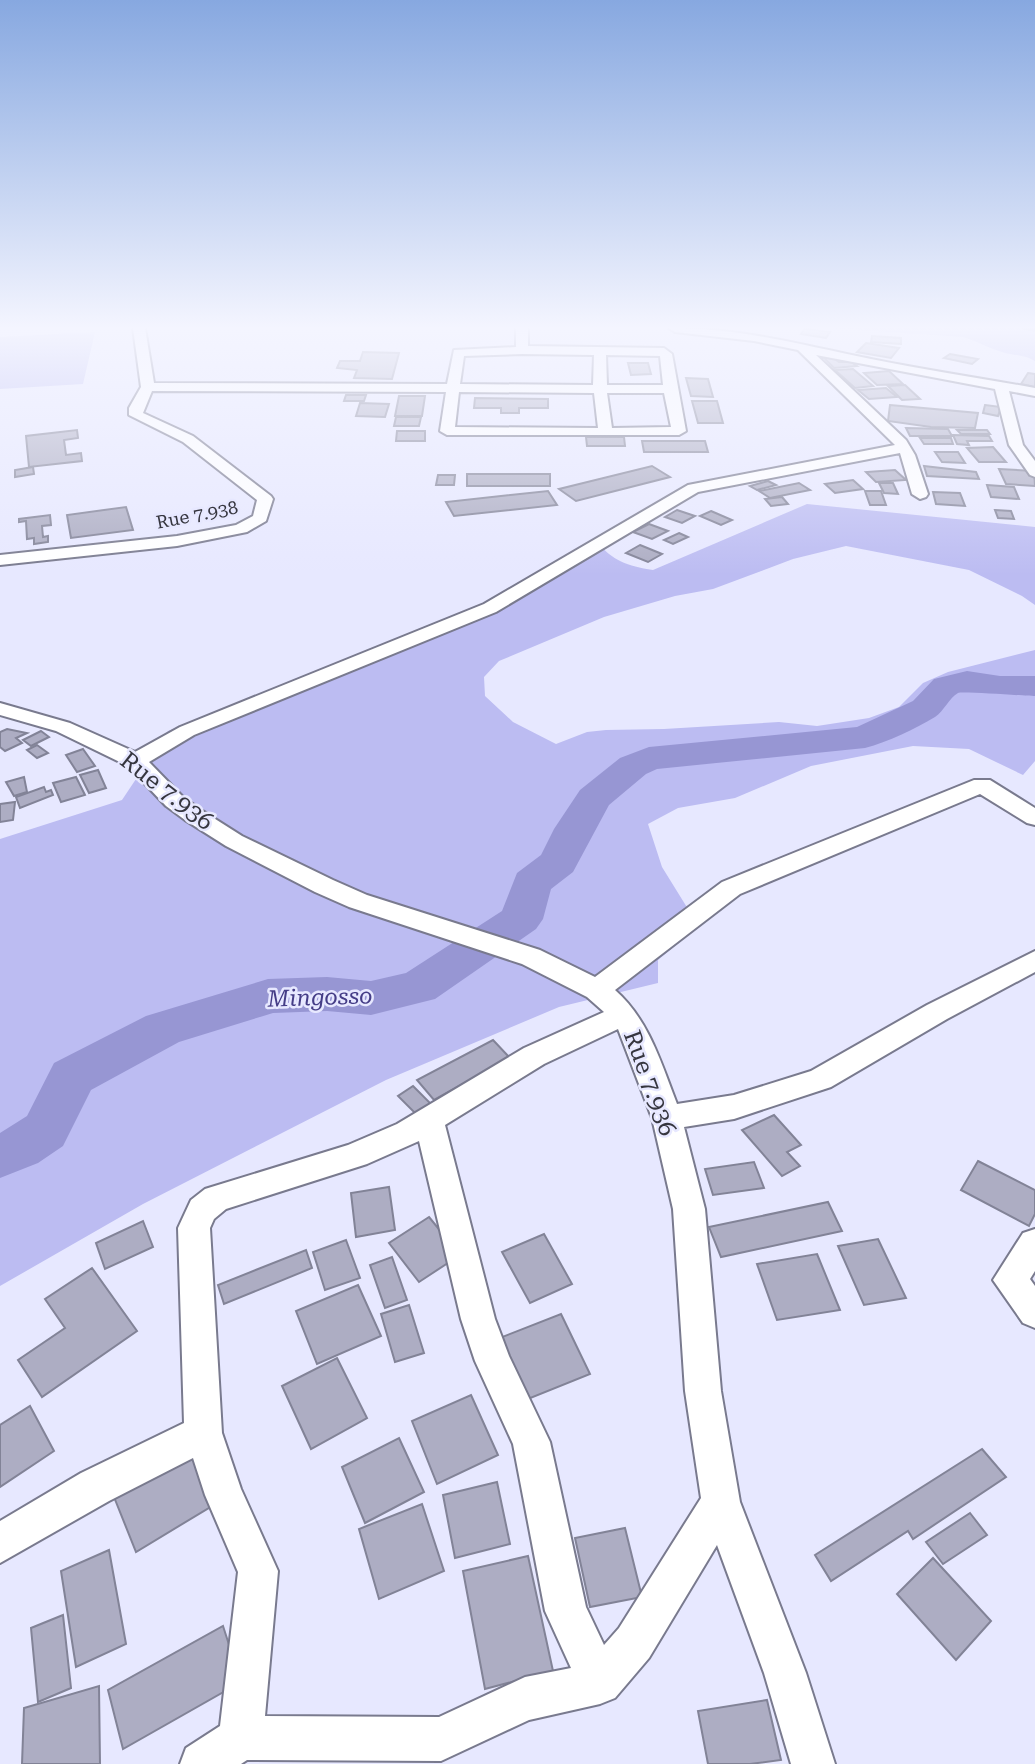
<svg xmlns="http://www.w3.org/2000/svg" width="1035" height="1764" font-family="'Roboto Serif',serif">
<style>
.green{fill:#bcbcf2}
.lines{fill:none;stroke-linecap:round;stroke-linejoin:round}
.stream{stroke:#7a79a7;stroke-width:3.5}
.river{fill:#9796d3;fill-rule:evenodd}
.building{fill:#adadc3;stroke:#828397;stroke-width:2}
.minor-casing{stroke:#797a8e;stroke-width:4}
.minor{fill:#fff;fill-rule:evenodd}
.labels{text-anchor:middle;stroke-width:5;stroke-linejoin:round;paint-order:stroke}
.far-street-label{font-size:18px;fill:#36363f;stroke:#e7e8ff}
.water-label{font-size:23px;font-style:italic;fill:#453d87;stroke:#e7e8ff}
.near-street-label{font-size:24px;fill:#36363f;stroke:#e7e8ff}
</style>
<rect width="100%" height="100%" fill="#e7e8ff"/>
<g class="green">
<path d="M831 328H1035V361C1023 354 1014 356 1002 352 988 348 977 341 963 337Z"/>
<polygon points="95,332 83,384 0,389 0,337"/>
<path d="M807 504 1035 527V605L1022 596 969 570 846 546 793 559 713 589 675 596 604 617 499 661 484 677 485 696 513 722 556 744 587 732 606 730 664 729 779 722 817 726 869 718 899 707 923 683 948 672 1035 650V761L1023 775 969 749 913 746 811 766 735 798 678 808 648 824 662 867 688 909 682 940 658 960V983L559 1007 386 1080 143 1204 0 1286V839L122 800 168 731 474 612 596 541C613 561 627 566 653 570Z"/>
</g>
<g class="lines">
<polyline class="stream" points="1024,328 1035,330"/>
<path class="river" d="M967 671 1000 676H1035V696C1024 696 962 691 958 693 949 698 944 711 935 717 915 729 888 742 865 748L657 769 646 774 609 805 573 872 551 889 543 919 536 929 435 999 371 1015 327 1011 273 1013 179 1042 91 1090 63 1146 38 1163 0 1178V1133L27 1116 54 1063 146 1016 268 979 327 977 371 981 406 973 502 911 517 873 541 855 554 829 580 790 620 758 649 747 857 727 913 701 934 679Z"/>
</g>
<g class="building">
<polygon points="805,329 830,332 826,338 801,334"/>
<polygon points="872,336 901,338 901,344 871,342"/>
<polygon points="866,343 899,348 891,358 857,352"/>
<polygon points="363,352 399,353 392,379 354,378 357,370 337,368 340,361 360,361"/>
<polygon points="950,354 978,359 972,364 944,358"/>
<polygon points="824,358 833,358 839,362 851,362 857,366 834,368"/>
<polygon points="628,363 648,363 651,374 631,375"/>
<polygon points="853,369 873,386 855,388 835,370"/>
<polygon points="889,371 903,384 877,385 864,373"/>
<polygon points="1028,373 1035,374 1035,387 1021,384"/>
<polygon points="686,378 708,379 713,397 691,396"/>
<polygon points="905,385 920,399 902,400 888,386"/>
<polygon points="886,388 897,397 869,399 858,390"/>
<polygon points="346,395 366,395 364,401 344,401"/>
<polygon points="399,396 425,396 422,416 395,416"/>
<polygon points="475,398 548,399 548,408 519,408 519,413 501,413 501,408 474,408"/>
<polygon points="692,401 717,401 723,423 698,423"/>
<polygon points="360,403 389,404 385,417 356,416"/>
<polygon points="890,405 978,413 975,428 931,427 888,421"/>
<polygon points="985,405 1001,407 998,416 983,413"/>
<polygon points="396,417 421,417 419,426 394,426"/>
<polygon points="906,428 948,429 952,436 910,436"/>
<polygon points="77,430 78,438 64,440 66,455 81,453 82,461 29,467 26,436"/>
<polygon points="957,430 987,430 990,434 961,434"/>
<polygon points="397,431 425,431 425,441 396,441"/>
<polygon points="953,435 989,436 992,441 967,441 969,445 957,444"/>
<polygon points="586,437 624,437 625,446 587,446"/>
<polygon points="920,438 951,438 953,444 924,444"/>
<polygon points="642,441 705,441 708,452 644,452"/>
<polygon points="993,447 1006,462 979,462 967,448"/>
<polygon points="935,452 958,452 965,463 942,462"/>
<polygon points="652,466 670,477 576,501 559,489"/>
<polygon points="924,466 976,472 979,479 927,476"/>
<polygon points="33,467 34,474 15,477 15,470"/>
<polygon points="999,469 1034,471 1035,486 1006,484"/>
<polygon points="895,470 906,480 876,482 866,472"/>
<rect x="467" y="474" width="83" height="12"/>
<polygon points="438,475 455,475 454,485 436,485"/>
<polygon points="853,480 863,489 835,493 825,484"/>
<polygon points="768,481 776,485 757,490 750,486"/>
<polygon points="799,483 810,490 770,498 759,491"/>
<polygon points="879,483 893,483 898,494 884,493"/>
<polygon points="987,485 1014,487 1019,499 991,497"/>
<polygon points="548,491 557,505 454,516 446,502"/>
<polygon points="865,491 881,491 886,505 870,505"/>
<polygon points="933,492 960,493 965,506 936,504"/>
<polygon points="782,497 788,504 771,506 765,499"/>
<polygon points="126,507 133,530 71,538 67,515"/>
<polygon points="677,510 695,516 682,523 665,517"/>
<polygon points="995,510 1011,511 1014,519 998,518"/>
<polygon points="711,511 732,520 721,525 700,516"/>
<polygon points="50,515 51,525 42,526 43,537 48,536 48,542 34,544 34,538 27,539 26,521 19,522 19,519"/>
<polygon points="649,524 668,531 652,539 633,532"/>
<polygon points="679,533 688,537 673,544 664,540"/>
<polygon points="640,545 662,554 648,562 626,553"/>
<polygon points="7,729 27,733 16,738 22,743 5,751 0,747 0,732"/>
<polygon points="41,731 49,737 31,746 23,740"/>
<polygon points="37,745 48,753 37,758 27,750"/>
<polygon points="83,749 95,766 77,772 66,755"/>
<polygon points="98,770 106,788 89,793 80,775"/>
<polygon points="24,777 27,792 14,796 6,782"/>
<polygon points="76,777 85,795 61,802 53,783"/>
<polygon points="44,787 46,792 51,790 53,795 20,808 16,797"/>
<polygon points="15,802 13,820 0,822 0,804"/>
<polygon points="493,1040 510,1058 434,1100 417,1080"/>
<polygon points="413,1086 431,1104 416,1114 398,1096"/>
<polygon points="774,1115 801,1145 787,1152 800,1166 782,1176 742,1130"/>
<polygon points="978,1161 1035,1190 1035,1214 1029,1226 961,1190"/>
<polygon points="754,1162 764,1188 713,1195 705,1169"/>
<polygon points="389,1187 395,1230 356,1237 351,1193"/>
<polygon points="828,1202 842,1231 721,1257 709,1227"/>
<polygon points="429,1217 460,1255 419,1282 389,1243"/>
<polygon points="143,1221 153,1247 105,1269 96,1243"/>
<polygon points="544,1234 572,1284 530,1303 502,1252"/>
<polygon points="878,1239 906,1298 864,1305 838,1246"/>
<polygon points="346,1240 360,1278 325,1290 313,1252"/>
<polygon points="306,1250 312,1268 224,1304 218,1285"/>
<polygon points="817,1254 840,1310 777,1320 757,1264"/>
<polygon points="392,1257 407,1300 385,1308 370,1265"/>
<polygon points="92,1268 137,1331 42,1397 18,1360 65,1328 45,1299"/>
<polygon points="358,1285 381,1336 317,1364 296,1311"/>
<polygon points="409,1305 424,1353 395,1362 381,1314"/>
<polygon points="561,1314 590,1374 518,1403 492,1341"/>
<polygon points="337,1358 367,1418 311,1449 282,1386"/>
<polygon points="471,1395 498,1455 437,1484 412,1421"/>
<polygon points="30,1406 54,1451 0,1487 0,1425"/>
<polygon points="399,1438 424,1492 365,1523 342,1467"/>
<polygon points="982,1449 1006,1477 913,1539 908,1531 831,1581 815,1555"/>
<polygon points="193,1451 217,1503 136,1552 114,1497"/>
<polygon points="497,1482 510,1544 455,1558 443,1495"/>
<polygon points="422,1504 444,1571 379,1599 359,1529"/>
<polygon points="970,1513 987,1535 943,1564 926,1542"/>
<polygon points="625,1528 642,1597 590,1607 575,1538"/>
<polygon points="109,1550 126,1644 76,1667 61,1571"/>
<polygon points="528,1556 553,1671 485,1689 463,1571"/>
<polygon points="933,1558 991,1621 956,1660 897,1594"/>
<polygon points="63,1615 71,1688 38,1702 31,1628"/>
<polygon points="223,1626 241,1682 123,1749 108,1690"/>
<polygon points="99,1686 100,1764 22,1764 24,1708"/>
<polygon points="767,1700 781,1760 750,1764 708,1764 698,1711"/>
</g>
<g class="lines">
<g class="minor-casing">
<g id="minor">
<path d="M133 328H145L154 383 447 384 454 350 516 347V328H528V346L664 348 672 354 686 431 679 435H447L440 431 446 392 152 391 143 413 193 436 271 496 273 499 266 521 247 532 177 546 0 565V555L177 536 236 525 253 516 257 500 183 442 129 415V408L141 387ZM522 354 594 355 593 385 460 384 464 356ZM606 355 660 356 663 385H607ZM459 392 594 393 598 428 455 427ZM607 393H664L671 427 612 428Z"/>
<path d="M669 328C743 328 800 345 871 359 925 370 980 378 1035 388V396L1009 391 1023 445 1035 461V477L1030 475 1009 445 995 389 816 355 906 440 915 455 928 494 926 497 920 499 912 494 900 453 698 492 496 612 194 735 149 762 182 796 201 810 242 836 333 880 367 895 540 950 595 977 722 882 974 780H990L1035 808V825L1027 823 980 794 740 894 615 990C649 1020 661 1063 677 1104L734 1095 811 1071 927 1005 1035 951V972L947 1019 831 1087 734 1119 684 1127 705 1209 721 1391 740 1502 806 1673 835 1764H791L764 1673 717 1545 649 1658 615 1698 600 1704 529 1720 441 1761 247 1760 241 1764H180L186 1748 220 1726 238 1572 205 1495 193 1458 109 1501 0 1563V1521L81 1473 184 1423 178 1228 191 1200 205 1189 348 1145 397 1124 524 1048 604 1012 587 997 522 964 349 907 315 892 226 846 185 820 166 806 128 766 56 731 0 715V703L70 723 135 752 180 727 484 604 688 485 895 445 798 350 754 341 675 332ZM618 1029 652 1118 673 1209 685 1391 701 1498 619 1628 604 1645 586 1607 550 1442 509 1356 495 1319 445 1125 544 1064ZM419 1141 461 1319 475 1361 513 1444 545 1611 571 1668 525 1677 439 1717 265 1716 278 1571 241 1489 222 1433 210 1228 214 1219 226 1209 367 1164Z"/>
<polygon points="1035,1229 1035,1271 1030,1279 1035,1286 1035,1328 1023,1323 993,1280 1023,1233"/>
</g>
</g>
<use href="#minor" class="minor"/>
</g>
<linearGradient id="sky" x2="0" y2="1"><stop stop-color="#87a8e0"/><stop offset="0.57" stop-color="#f4f5ff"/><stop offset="1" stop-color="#f4f5ff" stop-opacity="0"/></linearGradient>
<rect width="1035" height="575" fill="url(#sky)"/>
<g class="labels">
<g class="far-street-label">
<text transform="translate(197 515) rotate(-11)" y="6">Rue 7.938</text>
</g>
<g class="water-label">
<text transform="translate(320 997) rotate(-2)" y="8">Mingosso</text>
</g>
<g class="near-street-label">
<text transform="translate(167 791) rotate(38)" y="8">Rue 7.936</text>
<text transform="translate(650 1083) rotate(70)" y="8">Rue 7.936</text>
</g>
</g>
</svg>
